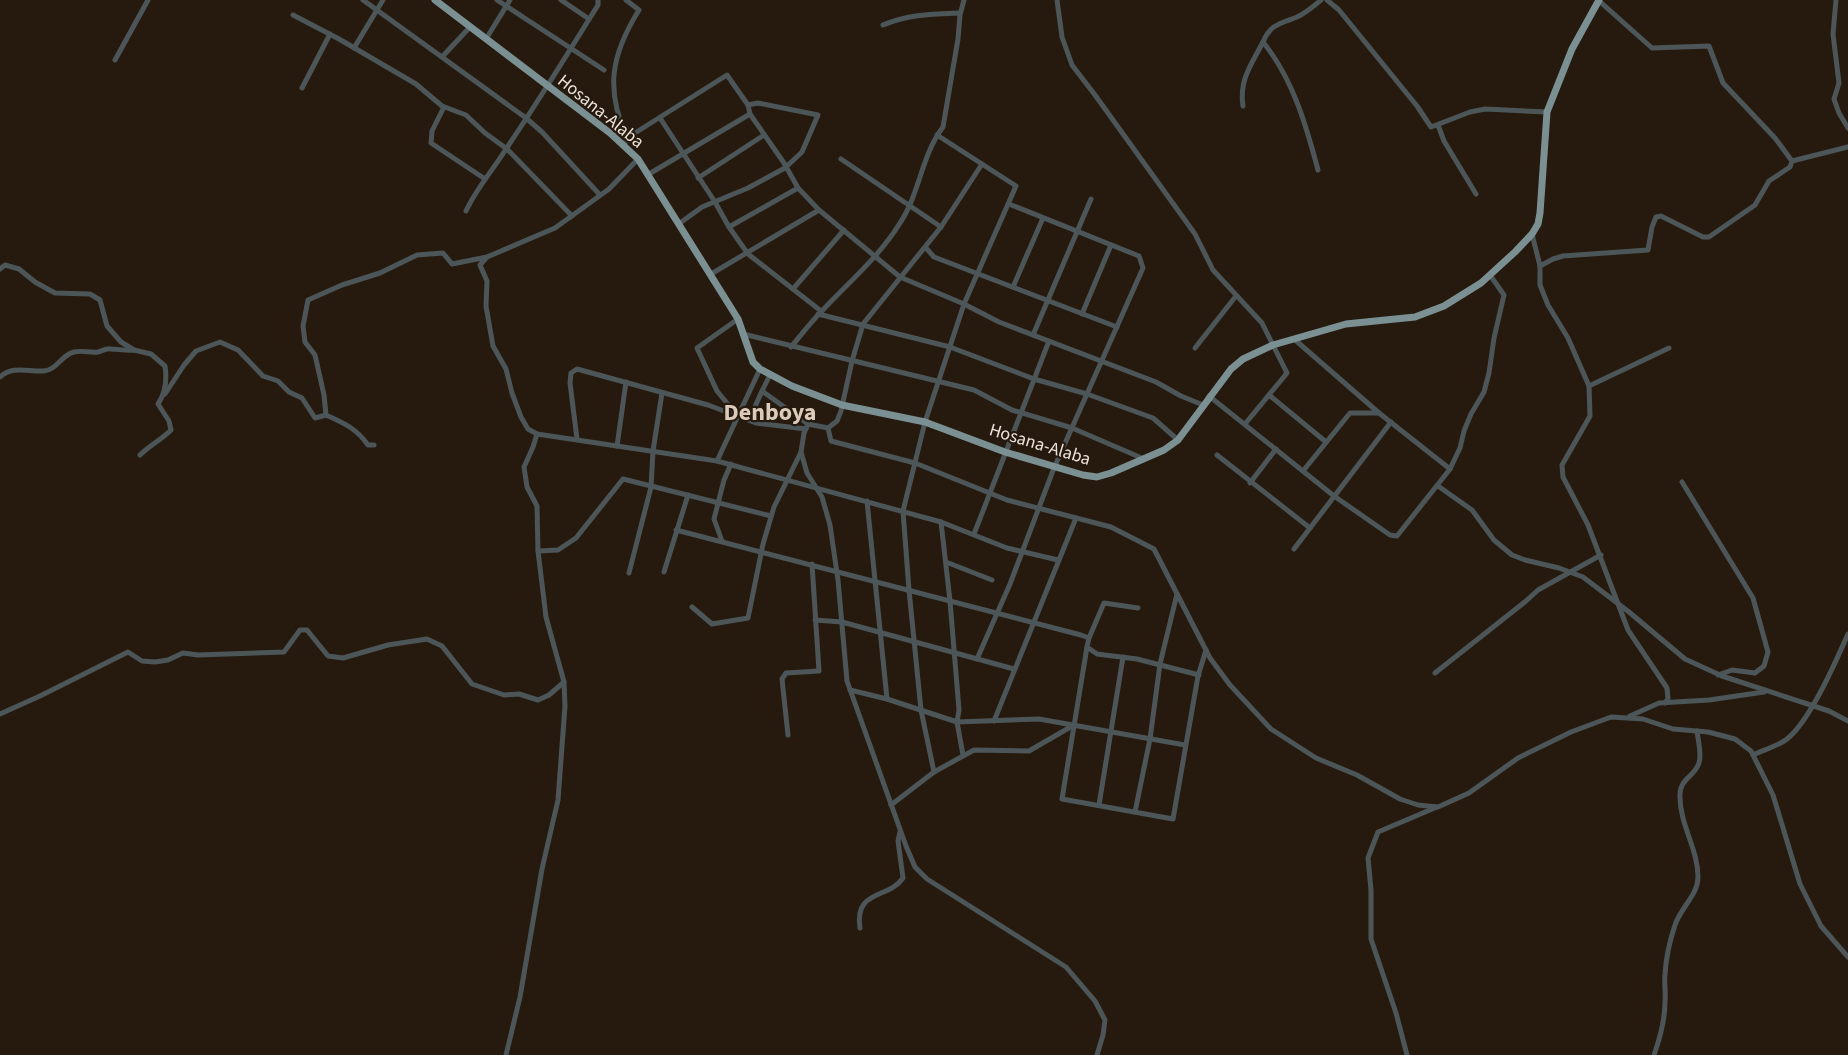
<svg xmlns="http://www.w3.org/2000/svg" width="1848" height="1055" font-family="'Source Sans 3',sans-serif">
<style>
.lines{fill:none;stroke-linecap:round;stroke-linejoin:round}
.minor{stroke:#4c5658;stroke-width:5}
.major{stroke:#7b9093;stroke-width:7}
.labels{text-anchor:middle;stroke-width:4.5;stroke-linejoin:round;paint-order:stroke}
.street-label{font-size:18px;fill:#ebe2da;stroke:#261a0e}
.district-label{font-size:24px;font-weight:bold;fill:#dccbbb;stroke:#261a0e}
</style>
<rect width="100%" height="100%" fill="#261a0e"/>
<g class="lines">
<g class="minor">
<polyline points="363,0 526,118 542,132 600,195"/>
<polyline points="497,0 604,70"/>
<polyline points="561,0 589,19"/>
<polyline points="1057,0 1062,37 1072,65 1095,95 1195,234 1213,270 1262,323 1287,373 1245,424"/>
<polyline points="1327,0 1339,10 1417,106 1431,127 1470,112 1485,109 1547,112"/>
<polyline points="1598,0 1652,48 1709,46 1723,83 1775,138 1792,161 1848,147"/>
<polyline points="1836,0 1833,34 1839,83 1834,99 1839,113 1848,128"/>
<polyline points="293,15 339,39 416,84 442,106 466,115 485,133 507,149 572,216"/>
<path d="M883 25C908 14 934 14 960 13"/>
<polyline points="486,39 510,0"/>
<polyline points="354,48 383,0"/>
<polyline points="442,57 470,27"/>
<polyline points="115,60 148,0"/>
<polyline points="302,88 330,34"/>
<path d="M1243 106C1239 80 1251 65 1263 42"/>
<polyline points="444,107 432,131 431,143 485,179"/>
<polyline points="660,118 715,202 729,227 748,254 821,311"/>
<polyline points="1438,125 1444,141 1476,194"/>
<polyline points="627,138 727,75 748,105 750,114 784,163 798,188 819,210 900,277 964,304 999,322 1156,382 1181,396 1203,405"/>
<path d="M624 145 627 138C605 89 611 55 639 10L626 0"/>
<polyline points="841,159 941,227"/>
<polyline points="982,164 941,227 863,324 852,361 841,411 837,421 828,428 808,424 804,433 801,452 807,473 822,497 830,525 838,580 847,681 906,846 915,867 927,879 1066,967 1095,1001 1105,1020 1103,1035 1097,1055"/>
<path d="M1318 170C1306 125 1293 79 1263 42 1270 24 1282 23 1297 17 1306 13 1314 6 1321 0"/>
<polyline points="649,174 750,114"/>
<polyline points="698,178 764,135"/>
<path d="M466 211C476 189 493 170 506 149 538 102 568 53 598 5V0"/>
<polyline points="680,223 702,207 748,188 785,168 802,152 818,115 758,103 748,105"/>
<polyline points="729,227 798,188"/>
<polyline points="1532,234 1540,266 1540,285 1548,305 1568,338 1589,386 1590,416 1562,465 1563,477 1588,525 1628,630 1667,688 1668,699 1665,703"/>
<polyline points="926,248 934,257 1117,327"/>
<polyline points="1540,266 1553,259 1563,256 1648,250 1652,227 1656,217 1661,216 1703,237 1709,237 1755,205 1769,181 1790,167 1792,161"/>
<path d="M0 269 5 265 19 269 35 282 55 293 90 294 100 300 107 326 121 342 134 350 151 354 165 366C167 379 166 392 158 404L169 421 171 430C161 440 150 445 140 455"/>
<polyline points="711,274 819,210"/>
<polyline points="1013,287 1043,218"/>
<polyline points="793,289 844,230"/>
<polyline points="818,314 950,347 1034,379 1087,394 1153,418 1178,440"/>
<polyline points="1082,314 1111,245"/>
<polyline points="743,334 974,390 1012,410 1072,428 1144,459"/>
<polyline points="1033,335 1091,199"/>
<path d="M791 347C801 335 810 323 821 312 848 283 879 257 900 223 920 193 921 156 943 127L958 39 960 15 964 0"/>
<polyline points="1195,348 1236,296"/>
<polyline points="770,375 762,391 808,424"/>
<path d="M0 377C13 365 28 372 44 371 57 370 61 355 74 352 82 350 90 353 98 352 102 351 106 348 111 349 119 349 125 351 134 350"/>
<polyline points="1589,386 1669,348"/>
<polyline points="165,394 184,365 196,351 220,342 238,350 263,376 278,381 289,392 302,398 315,418 326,415"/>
<polyline points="1269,395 1326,442"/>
<polyline points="1209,396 1334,496 1390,535 1397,536 1450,469 1379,413 1294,339"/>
<polyline points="736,414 717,391 697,348 738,319"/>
<polyline points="749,420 762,391"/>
<polyline points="828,428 831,441 915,463 1007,500 1111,527 1154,549 1210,658 1230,685 1271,729 1316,758 1357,775 1400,799 1418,805 1438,807 1469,793 1518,758 1571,732 1611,717 1643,719 1673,729 1708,732 1735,739 1751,751 1773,795 1800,884 1821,926 1848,957"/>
<polyline points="537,434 528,429 521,417 512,393 506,369 493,346 486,306 487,281 480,265 487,257 555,228 609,189 638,159"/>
<polyline points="577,439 570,383 571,373 577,369 708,405 756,423 806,429"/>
<path d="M374 445H368C357 429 344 423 326 415L324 395 315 355 305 342 303 326 308 300 342 285 380 273 417 255 443 253 452 264 487 257"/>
<polyline points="617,446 626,382"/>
<polyline points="1217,455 1310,528"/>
<polyline points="717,461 941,522 1007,548 1058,560"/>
<polyline points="1450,469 1460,448 1464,431 1471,414 1484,392 1489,373 1494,338 1504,295 1490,275"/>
<polyline points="1303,471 1350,413 1379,413"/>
<polyline points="1682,482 1753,598 1768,652 1764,666 1755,673 1732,670 1718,675"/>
<polyline points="1250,483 1276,449"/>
<polyline points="1438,486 1472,510 1494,540 1512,555 1525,560 1559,568 1583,577 1629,612 1685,659 1722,676 1829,711 1848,721"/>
<polyline points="867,501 887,699"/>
<polyline points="941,522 950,601 959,710 957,722 963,755"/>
<polyline points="676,530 1081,635 1089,638 1087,647 1097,654 1137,659 1199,675"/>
<polyline points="974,534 1049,341"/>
<polyline points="722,541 714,519 724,480 731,464"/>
<polyline points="1294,549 1391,422"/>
<polyline points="538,551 558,550 576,538 623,479 771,516"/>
<polyline points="946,562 992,580"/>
<polyline points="664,572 688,495"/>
<polyline points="629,573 651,487 653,451 662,393"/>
<polyline points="692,607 712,624 748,618 763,544 774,507 801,452"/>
<polyline points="815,620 842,622 1014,669"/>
<polyline points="1089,638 1104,603 1138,608"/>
<polyline points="1087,647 1062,799 1173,819 1198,676 1206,650"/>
<polyline points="977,659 1010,584 1054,468 1143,268 1139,256 1009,204"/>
<polyline points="1435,673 1526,601 1538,590 1601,555"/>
<polyline points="850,690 887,699 957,722 1039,719 1185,745"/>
<polyline points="0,714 40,696 128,652 142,661 155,662 168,660 183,653 198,655 284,652 300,630 307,630 328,656 343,658 388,645 427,639 442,646 472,684 504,695 519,694 538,700 549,695 564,682 546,617 538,551 537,506 527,487 524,467 533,447 537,434 717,461 760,369"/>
<polyline points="1630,716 1659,703 1709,700 1764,692"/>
<polyline points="994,721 1076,518"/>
<polyline points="788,735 782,679 786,673 819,671 812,564"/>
<path d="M1753 755C1763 750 1778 746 1787 739 1810 721 1836 661 1848 634"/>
<polyline points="934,772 921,710 909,590 903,511 925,422 964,304 1016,186 937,135"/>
<polyline points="891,805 934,772 974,750 1029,751 1074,725"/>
<polyline points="1099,805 1123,657"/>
<polyline points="1135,812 1150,739 1160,664 1177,594"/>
<path d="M860 928C854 889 889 899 903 878L898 841 900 832"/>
<polyline points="506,1055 520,997 542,869 558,800 565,706 564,682"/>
<polyline points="1407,1055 1396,1013 1371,939 1371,890 1368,858 1378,832 1437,807"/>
<path d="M1654 1055C1660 1038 1665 1020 1665 1002 1666 992 1664 983 1665 974 1666 958 1670 940 1675 925 1681 907 1698 895 1698 877 1698 849 1680 825 1680 797 1679 778 1694 778 1699 763 1702 755 1698 740 1697 731"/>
</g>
<polyline class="major" points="435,0 610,133 638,159 738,319 753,362 760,369 792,386 842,405 925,422 1005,452 1083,475 1097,477 1111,473 1164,450 1178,440 1231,369 1243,359 1273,345 1346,324 1415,317 1444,306 1481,283 1515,252 1532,234 1538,224 1540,213 1547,112 1572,49 1599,0"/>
</g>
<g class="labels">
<g class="street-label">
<text transform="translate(601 111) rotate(39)" y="6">Hosana-Alaba</text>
<text transform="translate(1040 444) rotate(17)" y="6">Hosana-Alaba</text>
</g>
<g class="district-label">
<text x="770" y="420">Denboya</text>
</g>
</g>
</svg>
